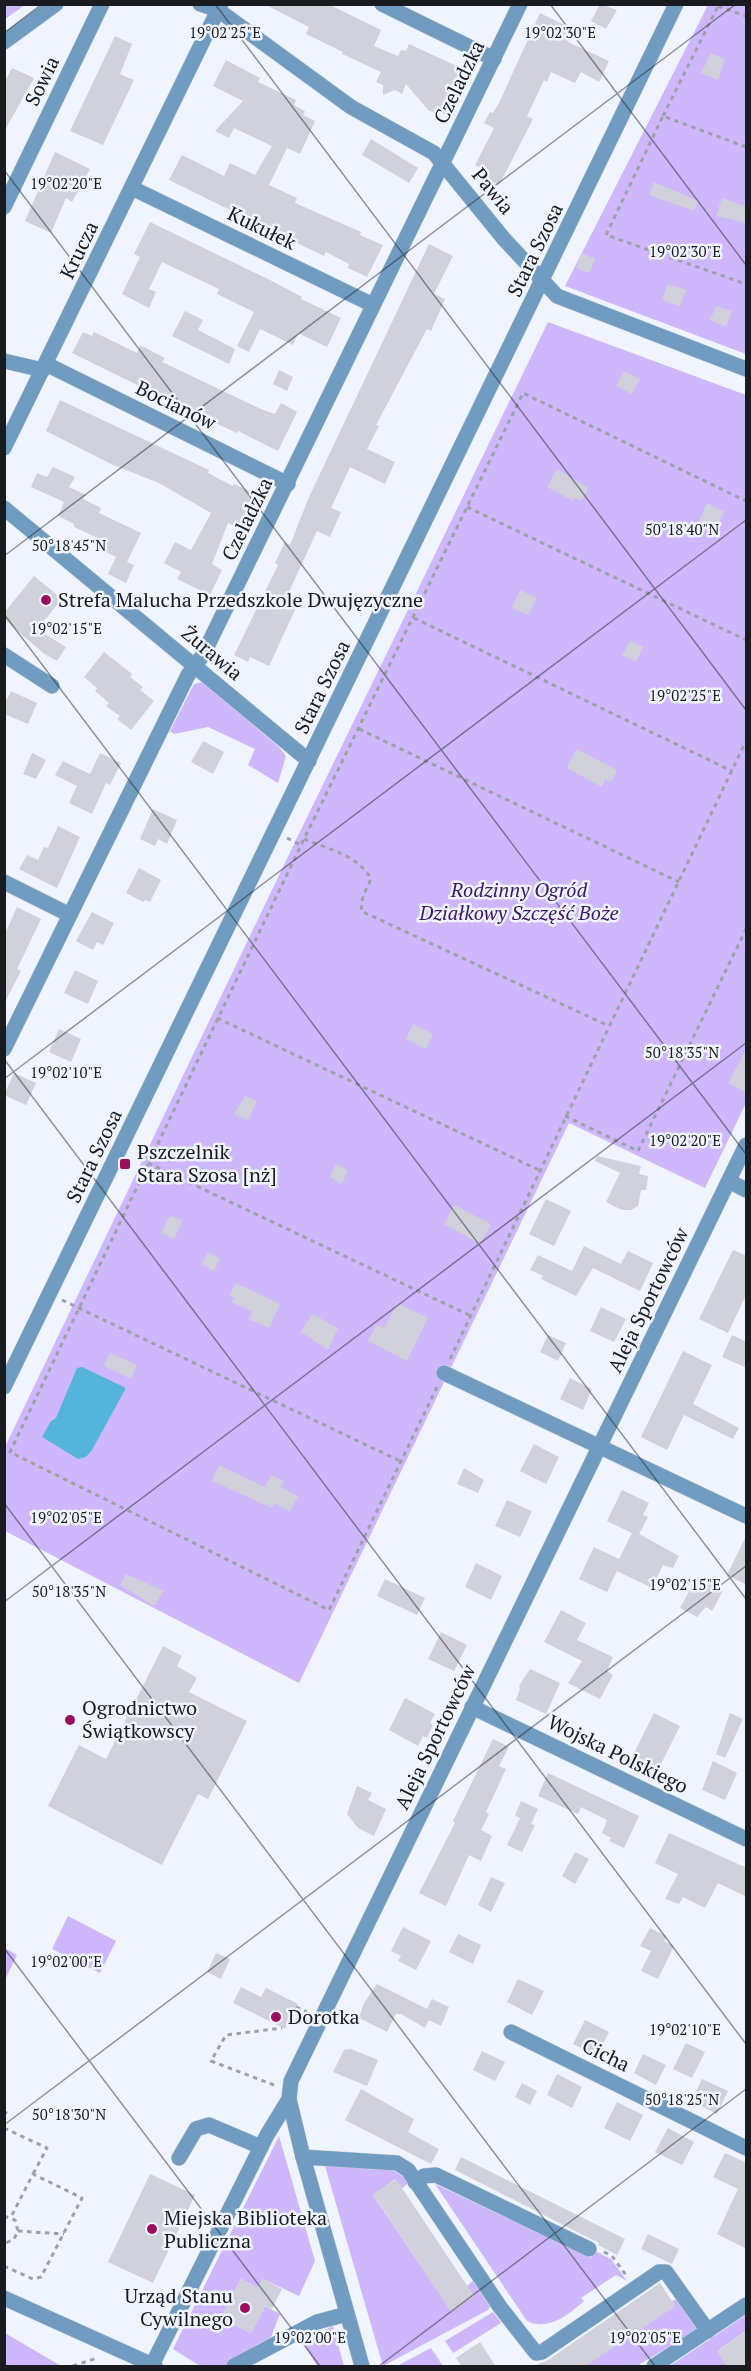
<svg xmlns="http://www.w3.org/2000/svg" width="751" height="2371" font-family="'PT Serif',serif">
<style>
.green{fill:#ceb7fc}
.water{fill:#55b4da}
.building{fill:#d0d1db}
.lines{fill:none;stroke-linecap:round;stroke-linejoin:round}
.minor-casing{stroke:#cdd1da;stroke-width:16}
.path{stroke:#9ca0a7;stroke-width:3;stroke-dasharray:4.5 4.5;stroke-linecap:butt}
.minor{stroke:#709cc2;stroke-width:15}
.ticks{fill:none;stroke:#191b1f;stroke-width:1.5;stroke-opacity:0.45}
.poi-dot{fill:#9b0e5d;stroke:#eff4fe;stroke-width:2}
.labels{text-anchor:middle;stroke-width:5;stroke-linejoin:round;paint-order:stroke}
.street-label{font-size:20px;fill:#191b1f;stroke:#eff4fe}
.poi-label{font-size:20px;fill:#191b1f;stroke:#eff4fe;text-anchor:start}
.park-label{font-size:20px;font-style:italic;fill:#3d1669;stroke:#eff4fe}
.ticks-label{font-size:15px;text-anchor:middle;fill:#191b1f;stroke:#eff4fe;stroke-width:5;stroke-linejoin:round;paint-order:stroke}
</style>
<rect width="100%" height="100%" fill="#eff4fe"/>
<g class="green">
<polygon points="5,4 25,4 25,5 5,19"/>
<polygon points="708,5 746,5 746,354 565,286"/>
<polygon points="548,322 746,395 746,1103 705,1188 569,1123 299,1683 5,1531 4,1449 295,842"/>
<polygon points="202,682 279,747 286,756 278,783 248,765 255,749 208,727 174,734 170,731 194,684"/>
<polygon points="68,1916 116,1941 100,1973 52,1949"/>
<polygon points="5,1948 17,1955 5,1980"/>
<polygon points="279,2136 315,2261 299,2296 263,2279 258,2288 241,2279 221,2318 251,2333 265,2306 280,2314 271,2337 226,2366 200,2366 173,2349"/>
<path d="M325 2166C352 2167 391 2159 409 2183L402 2188 395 2179 373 2195 451 2311 474 2296 467 2286 473 2281 490 2307 488 2310 383 2366Z"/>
<path d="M435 2184 591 2258 593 2250 611 2259 627 2281 616 2275 581 2298 584 2301C567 2316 548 2331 527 2321Z"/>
<polygon points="677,2299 696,2324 696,2330 637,2366 584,2366 675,2306 672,2301"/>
<polygon points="493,2312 501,2323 453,2353 445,2341"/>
<polygon points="746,2315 746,2331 717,2351 727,2366 670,2366"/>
<polygon points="333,2326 344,2366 317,2366 302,2341"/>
<polygon points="5,2333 61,2366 5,2366"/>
<polygon points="431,2348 443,2366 397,2366"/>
</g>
<polygon class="water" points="82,1367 126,1388 92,1450 86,1457 78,1459 42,1437 51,1421 56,1418 77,1368"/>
<g class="building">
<polygon points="264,4 328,4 381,30 374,46 398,56 401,50 406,51 409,44 461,68 454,82 459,85 445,114 429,111 406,84 402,94 395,90 383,95 383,85 376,82 381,72 342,54 343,52 306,34 309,27"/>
<polygon points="600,4 617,10 606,29 591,21"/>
<polygon points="540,13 574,30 568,42 609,61 599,82 581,72 575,83 551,72 547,82 544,80 527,116 533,119 499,185 480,176 483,170 475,165 494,128 484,123 490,112 493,113 499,103"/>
<polygon points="115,36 132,44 120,74 134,80 103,145 70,131"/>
<polygon points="711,53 725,59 718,80 701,73"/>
<polygon points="226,60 260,78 258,82 296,100 294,105 305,111 303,115 315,121 300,154 287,148 269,185 297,198 295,203 361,232 360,235 383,245 367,277 348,268 349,264 326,252 324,256 299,244 169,180 182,155 224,176 230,163 255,175 272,146 234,128 229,138 215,131 243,101 213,86"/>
<polygon points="12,68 34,78 4,132 4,83"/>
<polygon points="371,139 418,168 409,183 362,155"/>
<polygon points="55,152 90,169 72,202 66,198 51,233 25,221"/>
<polygon points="654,182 698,201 694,211 649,195"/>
<polygon points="722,198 747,207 747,223 716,216"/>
<polygon points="150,222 270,280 302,297 301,299 341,318 327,347 298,333 293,345 260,329 249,352 237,346 254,312 217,294 219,289 162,262 149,289 156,292 149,308 122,294 140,257 134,254"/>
<polygon points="429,244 453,256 434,294 445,299 431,331 427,329 376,425 379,426 367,449 395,462 385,484 350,467 331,508 341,512 330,537 317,531 287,596 299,601 269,666 250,657 248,662 234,655 278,565 275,563 285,542 290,545 309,497"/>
<polygon points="582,253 595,259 589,273 576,268"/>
<polygon points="668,284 686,290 680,306 662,300"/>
<polygon points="716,306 732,311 726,327 710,320"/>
<polygon points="185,311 203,320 198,330 235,349 229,364 172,336"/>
<polygon points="83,332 92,336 94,332 137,353 140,345 165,358 162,362 261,409 275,414 281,403 297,412 278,451 238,431 237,433 213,422 72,353"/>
<polygon points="279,370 293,377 287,391 273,384"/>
<polygon points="624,371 640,379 632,394 616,386"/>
<polygon points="60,400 209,470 208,473 233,486 234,484 258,495 242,530 228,523 212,564 222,570 210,595 177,579 181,572 164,563 175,542 191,550 211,513 159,483 113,465 46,431"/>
<polygon points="53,467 75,477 69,487 86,495 83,499 101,508 99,513 141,533 127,562 134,565 126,583 108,574 116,557 100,549 104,541 74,527 74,524 58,516 64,502 31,487 37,473 47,477"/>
<polygon points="557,469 588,488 582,501 575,498 573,501 547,487"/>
<polygon points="707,503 724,512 716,529 699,521"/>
<polygon points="34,576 62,599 37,629 66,647 57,661 43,653 4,619 4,613"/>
<polygon points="520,590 537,598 528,615 512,608"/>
<polygon points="630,641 643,647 636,662 622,655"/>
<polygon points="104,652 132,674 130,677 143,687 140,690 154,701 131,730 117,719 120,716 106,706 109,703 95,691 97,688 84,677"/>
<polygon points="11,691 37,703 28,724 4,714 4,705"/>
<polygon points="203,741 224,752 213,774 191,762"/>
<polygon points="576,749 617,770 611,782 605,779 602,787 567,768"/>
<polygon points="32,753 46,760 36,779 23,774"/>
<polygon points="100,753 121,763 110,785 106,783 92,814 69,803 77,786 55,775 63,761 90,774"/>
<polygon points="153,809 177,820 167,844 158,839 155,846 140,839"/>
<polygon points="58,826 80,837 57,888 19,869 27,855 38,860 44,847 48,848"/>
<polygon points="139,868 161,880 150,902 145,900 143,902 126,893"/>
<polygon points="17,907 41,919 17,969 21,971 4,1004 4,936"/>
<polygon points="92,912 114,923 103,945 97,942 93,950 76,941"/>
<polygon points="75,970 98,981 88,1004 64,993"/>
<polygon points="413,1024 433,1034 426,1049 406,1039"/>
<polygon points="59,1029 81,1039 71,1062 49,1052"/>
<polygon points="747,1048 747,1093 728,1083"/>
<polygon points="14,1073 36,1083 26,1105 4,1095"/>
<polygon points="245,1096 257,1101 248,1120 234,1114"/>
<polygon points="597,1156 641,1166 639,1174 648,1176 646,1190 641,1190 638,1206 631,1210 622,1210 606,1202 620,1173 595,1161"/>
<polygon points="336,1164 348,1170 342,1184 330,1177"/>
<polygon points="546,1199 571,1211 554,1246 529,1234"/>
<polygon points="454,1205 491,1224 480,1244 444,1224"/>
<polygon points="170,1216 183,1220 174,1239 161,1233"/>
<polygon points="584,1246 621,1264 628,1251 653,1263 640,1291 593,1268 576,1296 541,1279 543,1276 530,1270 538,1255 572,1271"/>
<polygon points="733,1250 747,1256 747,1293 728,1333 699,1319"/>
<polygon points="208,1252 220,1259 214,1271 201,1264"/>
<polygon points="236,1283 280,1304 269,1328 249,1319 252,1312 232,1302 234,1298 229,1296"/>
<polygon points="397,1303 428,1318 407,1361 368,1341 376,1325 384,1328"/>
<polygon points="601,1307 626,1319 614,1342 590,1331"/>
<polygon points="312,1314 338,1328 328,1350 301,1332"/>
<polygon points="548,1335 566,1343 558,1361 540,1352"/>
<polygon points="732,1335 747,1342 747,1368 722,1357"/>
<polygon points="683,1351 712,1365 693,1404 739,1428 733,1439 684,1415 667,1450 641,1437"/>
<polygon points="110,1353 137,1365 131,1379 104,1366"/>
<polygon points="570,1378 592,1389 583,1410 560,1399"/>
<polygon points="534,1444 559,1457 546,1484 520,1471"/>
<polygon points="219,1465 265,1487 271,1475 284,1481 281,1487 298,1496 290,1512 274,1503 272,1508 212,1481"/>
<polygon points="464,1468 484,1480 478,1493 457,1484"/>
<polygon points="622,1490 649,1503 643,1515 648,1517 639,1534 679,1556 673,1568 663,1565 652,1588 617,1571 607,1592 579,1579 594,1547 619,1559 632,1533 607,1521"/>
<polygon points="507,1500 532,1511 520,1537 495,1526"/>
<polygon points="747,1534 747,1585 727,1575"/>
<polygon points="476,1563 502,1576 491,1600 465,1587"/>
<polygon points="126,1574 164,1591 154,1606 120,1585"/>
<polygon points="697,1577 723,1591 712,1611 706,1607 697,1617 680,1608"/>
<polygon points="385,1579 425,1598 417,1615 377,1596"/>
<polygon points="561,1610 586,1623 577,1640 613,1657 607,1671 613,1675 600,1699 568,1683 582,1661 544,1642"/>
<polygon points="441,1632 467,1645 454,1671 428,1659"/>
<polygon points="163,1646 182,1656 177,1666 197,1678 189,1692 247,1721 208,1799 198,1794 162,1865 48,1806 79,1745 106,1759"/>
<polygon points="530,1669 560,1683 546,1714 516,1700 520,1689 519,1686"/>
<polygon points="405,1698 435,1714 430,1723 433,1725 427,1738 423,1736 418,1746 389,1730"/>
<polygon points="654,1713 680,1726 658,1770 632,1757"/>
<polygon points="730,1713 743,1719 725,1758 716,1754"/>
<polygon points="493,1739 509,1747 499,1766 506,1769 486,1812 489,1814 481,1830 492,1836 481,1861 469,1855 446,1906 419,1893 455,1823 453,1821"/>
<polygon points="713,1761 737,1773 725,1800 702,1790"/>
<polygon points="548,1773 639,1816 624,1848 609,1841 611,1838 602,1833 607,1820 581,1807 578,1814 538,1796"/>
<polygon points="357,1786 372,1793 368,1800 386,1809 374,1836 358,1828 347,1814"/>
<polygon points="521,1801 538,1809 531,1824 535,1825 522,1852 507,1845 520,1818 525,1821 515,1815"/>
<polygon points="669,1833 747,1868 747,1897 718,1883 705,1908 683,1897 679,1904 665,1899 678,1874 655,1863"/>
<polygon points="575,1852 589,1859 575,1884 562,1876"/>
<polygon points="491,1877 505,1883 491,1912 478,1905"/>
<polygon points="403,1927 431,1941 416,1970 398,1961 401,1956 391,1951"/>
<polygon points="650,1928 666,1936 664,1941 674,1946 658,1979 641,1971 651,1951 640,1946"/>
<polygon points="458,1934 481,1945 473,1964 449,1952"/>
<polygon points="216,1953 230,1959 221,1979 207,1972"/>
<polygon points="518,1979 544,1991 532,2015 507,2002"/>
<polygon points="377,1984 427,2009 432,1999 449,2007 441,2026 429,2020 425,2028 401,2014 396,2014 387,2032 359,2018 364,2003"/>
<polygon points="241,1987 261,1997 266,1988 298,2004 285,2029 233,2003"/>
<polygon points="585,2020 609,2032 597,2056 573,2044"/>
<polygon points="686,2043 705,2052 692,2078 673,2069"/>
<polygon points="351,2049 378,2060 367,2086 333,2072 344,2050"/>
<polygon points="482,2051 505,2062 495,2081 473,2070"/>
<polygon points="643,2054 666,2065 656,2085 634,2073"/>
<polygon points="557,2074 582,2087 572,2108 547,2095"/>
<polygon points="702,2079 728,2091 717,2114 691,2101"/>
<polygon points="522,2083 537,2091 530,2105 515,2097"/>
<polygon points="361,2089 414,2119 408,2132 439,2149 431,2164 345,2120"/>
<polygon points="617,2102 643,2115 630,2141 604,2128"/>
<polygon points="668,2128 694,2142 682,2165 655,2152"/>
<polygon points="725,2153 747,2163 747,2249 717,2234 738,2189 713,2177"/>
<polygon points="461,2157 625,2239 617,2255 598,2245 599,2243 455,2170"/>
<polygon points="150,2174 195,2195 153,2283 108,2262"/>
<polygon points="396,2179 474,2296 451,2312 373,2194"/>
<polygon points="648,2234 679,2249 672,2264 641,2249"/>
<polygon points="241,2279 258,2288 263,2279 282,2289 272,2309 265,2306 251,2333 221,2318"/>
<polygon points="660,2283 675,2306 584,2367 532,2367 548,2360"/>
<polygon points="747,2331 747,2367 727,2367 717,2351"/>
<polygon points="480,2342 496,2367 462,2367 456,2358"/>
</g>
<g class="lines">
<g class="minor-casing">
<g id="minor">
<polyline points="200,4 218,10 351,107 434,153 504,239 557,296 746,369"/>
<polyline points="382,4 494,59"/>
<polyline points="4,42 56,4"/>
<polyline points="132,188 373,305"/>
<polyline points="4,207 102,4"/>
<polyline points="4,361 43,370"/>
<polyline points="46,364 288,484"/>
<polyline points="4,448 221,4"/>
<polyline points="4,508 309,761"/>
<polyline points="4,655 52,686"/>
<polyline points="4,882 70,915"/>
<polyline points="4,1049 188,675 203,655 520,4"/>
<polyline points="729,1181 746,1190"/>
<polyline points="444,1373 746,1516"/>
<polyline points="4,1387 676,4"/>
<polyline points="472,1707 746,1839"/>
<polyline points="511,2032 746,2148"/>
<polyline points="303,2157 397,2163 408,2170 500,2307 536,2353 542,2352 659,2272 666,2272 708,2331"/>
<polyline points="179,2158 196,2129 209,2125 261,2147"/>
<polyline points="415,2182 424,2176 436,2175 589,2249"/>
<polyline points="4,2298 155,2366"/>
<polyline points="152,2365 267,2135 289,2099"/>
<polyline points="234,2366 317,2322 347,2314"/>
<polyline points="362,2366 303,2157 289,2099 291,2081 746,1145"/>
<polyline points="654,2366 746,2305"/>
</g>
</g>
<g class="path">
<polyline points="718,6 746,16"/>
<polyline points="663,116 719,4"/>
<polyline points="746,147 663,116 606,235 746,284"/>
<polyline points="467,507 746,640"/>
<polyline points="414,618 732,771"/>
<polyline points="359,729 679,882"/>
<polyline points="287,838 301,845"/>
<path d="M304 839C328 849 358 855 371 879L363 896 361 911 609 1026"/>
<polyline points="217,1018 539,1170"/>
<polyline points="565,1116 638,1151 746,929"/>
<polyline points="148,1163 471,1316"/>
<polyline points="62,1300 402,1462"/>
<polyline points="450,1359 746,741"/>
<polyline points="437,1387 329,1610 10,1452 304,839 523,393 746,501"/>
<polyline points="296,2007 307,2012"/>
<polyline points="274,2085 211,2061 226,2035 282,2028"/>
<polyline points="4,2115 7,2111"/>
<polyline points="4,2128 47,2148 33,2174"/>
<polyline points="4,2216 15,2220 18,2231 14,2239 4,2244"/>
<polyline points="18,2231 64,2234"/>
<polyline points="604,2252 612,2256 626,2275"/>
<polyline points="4,2266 33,2279 41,2277 82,2198 33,2174 11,2217"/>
<polyline points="73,2366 97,2358"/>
</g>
<use href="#minor" class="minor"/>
</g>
<path class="ticks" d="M215 4 746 710M550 4 746 265M4 33 42 4M4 170 746 1154M4 556 736 4M4 614 746 1599M4 1059 746 2044M4 1079 746 520M4 1503 655 2366M4 1602 746 1043M4 1948 320 2366M4 2125 746 1566M379 2366 746 2089"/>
<g class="poi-dot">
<circle cx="46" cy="600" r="6"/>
<rect x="119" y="1158" width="12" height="12" rx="3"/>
<circle cx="70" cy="1720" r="6"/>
<circle cx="276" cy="2017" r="6"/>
<circle cx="152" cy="2229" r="6"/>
<circle cx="245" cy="2308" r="6"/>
</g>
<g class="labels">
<g class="street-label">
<text transform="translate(42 81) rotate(-64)" y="7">Sowia</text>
<text transform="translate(459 82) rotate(-64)" y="7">Czeladzka</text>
<text transform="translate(493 191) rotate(51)" y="7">Pawia</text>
<text transform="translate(262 228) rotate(26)" y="7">Kukułek</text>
<text transform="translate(79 250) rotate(-64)" y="7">Krucza</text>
<text transform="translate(535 250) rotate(-64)" y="7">Stara Szosa</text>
<text transform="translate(176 405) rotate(26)" y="7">Bocianów</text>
<text transform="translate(247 519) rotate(-64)" y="7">Czeladzka</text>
<text transform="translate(212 653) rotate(40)" y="7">Żurawia</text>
<text transform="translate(322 687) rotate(-64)" y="7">Stara Szosa</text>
<text transform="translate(94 1156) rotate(-64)" y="7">Stara Szosa</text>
<text transform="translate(648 1300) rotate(-64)" y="7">Aleja Sportowców</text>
<text transform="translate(435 1737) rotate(-64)" y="7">Aleja Sportowców</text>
<text transform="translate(618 1754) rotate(26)" y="7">Wojska Polskiego</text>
<text transform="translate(606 2055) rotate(26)" y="7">Cicha</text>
</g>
<g class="poi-label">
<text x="58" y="607">Strefa Malucha Przedszkole Dwujęzyczne</text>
<text x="137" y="1159">Pszczelnik<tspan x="137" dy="23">Stara Szosa [nż]</tspan></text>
<text x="82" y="1715">Ogrodnictwo<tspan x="82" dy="23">Świątkowscy</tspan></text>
<text x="288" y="2024">Dorotka</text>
<text x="164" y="2225">Miejska Biblioteka<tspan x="164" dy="23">Publiczna</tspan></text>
<text x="233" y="2303" text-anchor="end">Urząd Stanu<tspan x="233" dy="23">Cywilnego</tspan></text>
</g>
<g class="park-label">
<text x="519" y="897">Rodzinny Ogród<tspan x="519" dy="23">Działkowy Szczęść Boże</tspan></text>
</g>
</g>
<g class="ticks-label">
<text x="225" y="38">19°02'25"E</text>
<text x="560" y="38">19°02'30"E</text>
<text x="66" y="189">19°02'20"E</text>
<text x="685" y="257">19°02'30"E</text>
<text x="682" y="535">50°18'40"N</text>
<text x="69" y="551">50°18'45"N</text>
<text x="66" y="634">19°02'15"E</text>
<text x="685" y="701">19°02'25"E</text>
<text x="682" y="1058">50°18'35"N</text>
<text x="66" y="1078">19°02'10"E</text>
<text x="685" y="1146">19°02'20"E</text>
<text x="66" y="1523">19°02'05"E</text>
<text x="685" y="1590">19°02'15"E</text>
<text x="69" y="1597">50°18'35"N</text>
<text x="66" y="1967">19°02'00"E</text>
<text x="685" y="2035">19°02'10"E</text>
<text x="682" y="2105">50°18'25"N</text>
<text x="69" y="2120">50°18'30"N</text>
<text x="310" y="2343">19°02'00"E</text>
<text x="645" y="2343">19°02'05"E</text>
</g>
<rect width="751" height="2371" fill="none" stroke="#191b1f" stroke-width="12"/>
</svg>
